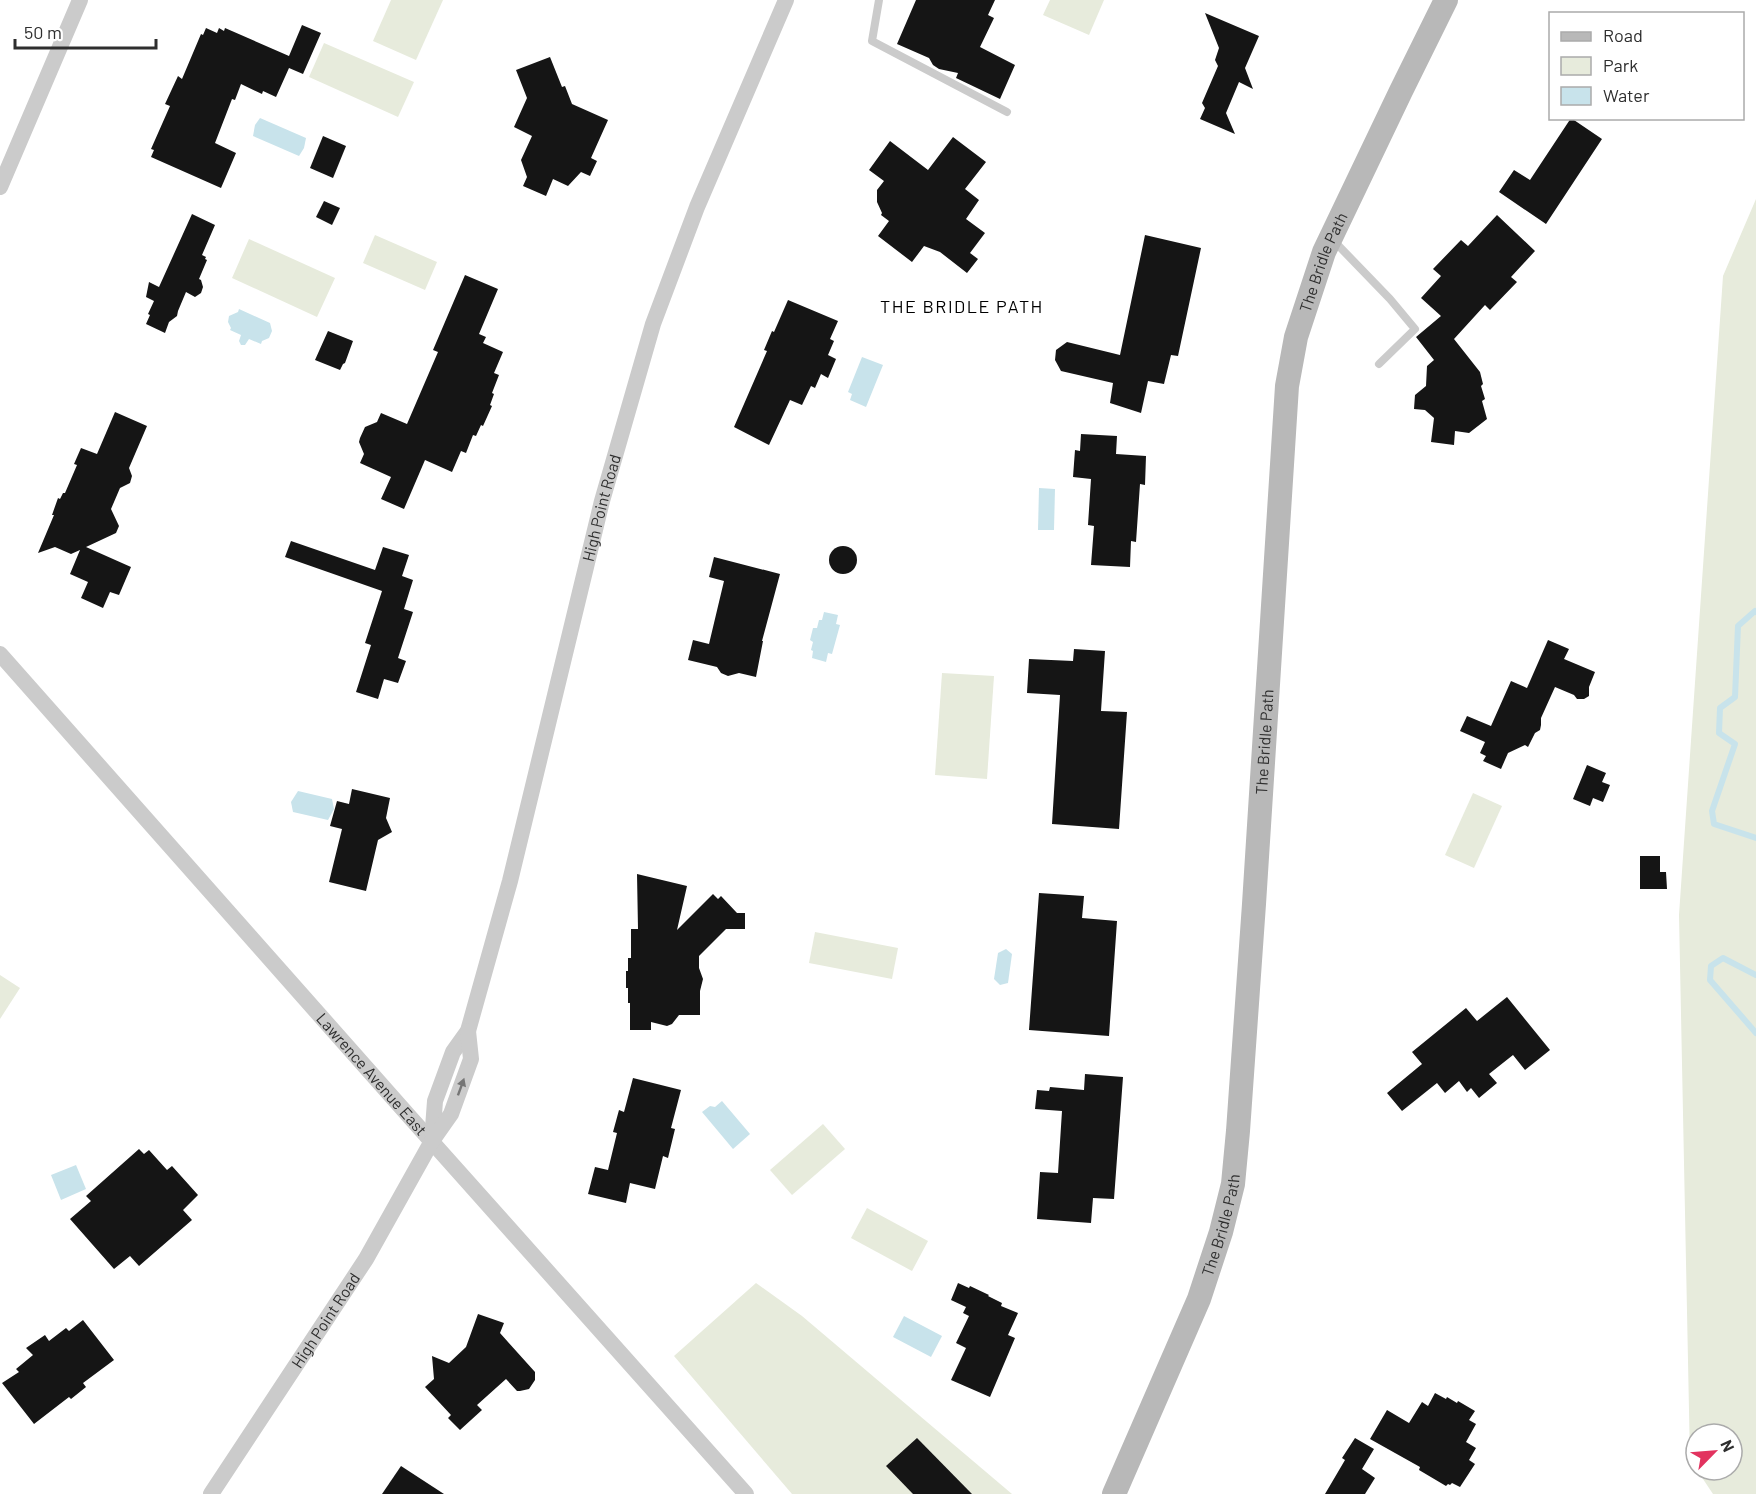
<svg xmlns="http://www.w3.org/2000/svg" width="1756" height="1494" font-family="Barlow,sans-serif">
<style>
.green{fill:#e7ebdc}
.water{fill:#c8e3eb}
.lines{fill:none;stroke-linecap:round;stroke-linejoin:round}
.stream{stroke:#c8e3eb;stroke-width:6}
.building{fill:#151515}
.lane{stroke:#cbcbcb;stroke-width:8}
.street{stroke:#cbcbcb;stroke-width:16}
.secondary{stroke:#b8b8b8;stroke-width:24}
.oneway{fill:#757575}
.labels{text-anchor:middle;stroke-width:6;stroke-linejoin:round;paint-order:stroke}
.street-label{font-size:16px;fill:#2e2e2e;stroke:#fff}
.neighbourhood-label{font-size:18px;letter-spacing:1.5px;fill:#000;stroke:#fff}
</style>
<rect width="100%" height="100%" fill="#fff"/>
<g class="green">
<polygon points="391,0 443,0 416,60 373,41"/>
<polygon points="1050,0 1104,0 1089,35 1043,15"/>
<polygon points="324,43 414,82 398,117 309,77"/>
<polygon points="1756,199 1756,1494 1713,1494 1697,1470 1732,1470 1732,1434 1696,1434 1696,1468 1690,1460 1679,915 1723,276"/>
<polygon points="375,235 437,262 425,290 363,263"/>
<polygon points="249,239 335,278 317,317 232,278"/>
<polygon points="942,673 994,676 987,779 935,775"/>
<polygon points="1473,793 1502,806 1474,868 1445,855"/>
<polygon points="815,932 898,948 892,979 809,963"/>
<polygon points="0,975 20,988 0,1019"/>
<polygon points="823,1124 845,1149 792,1195 770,1170"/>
<polygon points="867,1208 928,1241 912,1271 851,1238"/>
<polygon points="756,1283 802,1316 1012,1494 792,1494 674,1356"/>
</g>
<g class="water">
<polygon points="260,118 306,138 304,148 299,156 253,136 255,125"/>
<polygon points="239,309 270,323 272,331 269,338 262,341 261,344 249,339 245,345 241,345 239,341 241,335 230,330 231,328 228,322 229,316 238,312"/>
<polygon points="862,357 883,365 866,407 850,400 852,394 848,392"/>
<polygon points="1039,488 1055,489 1054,530 1038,530"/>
<polygon points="824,612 838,615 836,624 840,625 832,654 828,653 826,662 812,658 813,651 811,650 813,642 810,640 813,628 817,628 819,620 822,620"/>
<polygon points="298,791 332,799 334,809 328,820 293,812 291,802"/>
<polygon points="1006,949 1012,954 1008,983 1000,985 994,979 998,953"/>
<polygon points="722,1101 750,1134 733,1149 702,1112 710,1106 715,1107"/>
<polygon points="76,1165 86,1189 61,1200 51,1175"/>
<polygon points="904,1316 942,1336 931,1357 893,1337"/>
</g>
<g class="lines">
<g class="stream">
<polyline points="1756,612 1755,611 1738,626 1735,697 1720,708 1719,733 1735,744 1712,811 1714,824 1756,838"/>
<polyline points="1756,975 1723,958 1711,966 1710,980 1756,1033"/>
</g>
</g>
<g class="building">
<polygon points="916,0 995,0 988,15 994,18 980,47 1015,65 1000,99 956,78 958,73 939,69 933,65 929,58 897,44"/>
<polygon points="1205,13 1259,36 1245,68 1253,89 1239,82 1226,113 1235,134 1200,119 1205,108 1202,103 1218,66 1215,60 1219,48"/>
<polygon points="302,25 321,33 303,74 289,68 276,97 263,91 262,94 241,84 235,100 232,99 215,143 236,153 221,188 151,157 154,150 151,149 170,106 165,104 178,76 182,79 201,34 203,35 206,28 217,33 219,28 224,31 225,28 289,56"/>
<polygon points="550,57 562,87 565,86 572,104 608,120 591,158 597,161 590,176 581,172 568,186 553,179 546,196 523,186 527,177 521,160 532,136 514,127 527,98 516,70"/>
<polygon points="1571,118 1602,139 1546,224 1499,192 1514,170 1530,180"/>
<polygon points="323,136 346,146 333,178 310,168"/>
<polygon points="953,137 986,162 965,189 979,200 966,219 985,233 970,253 978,259 967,273 940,252 924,246 912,262 878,236 889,221 881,215 882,213 877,202 877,190 884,181 869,170 890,141 928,170"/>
<polygon points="324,201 340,208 332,225 316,217"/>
<polygon points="192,214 215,225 202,255 206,257 205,259 207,260 199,279 201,280 203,287 201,293 195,297 186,292 178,311 177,316 169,322 165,333 146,324 150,315 148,314 154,301 146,297 149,282 159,287"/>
<polygon points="1497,215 1535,251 1511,277 1517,282 1490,310 1485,305 1454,339 1480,372 1483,384 1481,386 1485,399 1482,401 1487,419 1469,433 1455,431 1454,445 1431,442 1434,418 1425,410 1414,409 1415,395 1426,386 1427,366 1434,360 1416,337 1441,316 1421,298 1441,276 1433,269 1461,240 1468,246"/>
<polygon points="1145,235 1201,248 1178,356 1171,355 1164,384 1148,381 1141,413 1110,403 1113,383 1061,371 1055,360 1056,350 1067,342 1120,355"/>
<polygon points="465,275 498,289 479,334 486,337 483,343 503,352 494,373 499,375 492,393 494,394 490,405 492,406 483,426 481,425 476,436 473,435 466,453 461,451 452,472 425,460 404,509 381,499 391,477 360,463 364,454 359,442 360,438 365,427 377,422 381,413 407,424 438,352 433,350"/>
<polygon points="788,300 838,321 830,339 834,341 828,355 836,359 828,378 821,374 815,388 811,386 802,405 790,400 769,445 734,427 767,351 764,350 772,331 774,332"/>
<polygon points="328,331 353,341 345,363 343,364 340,370 315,360"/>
<polygon points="115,412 147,426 129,468 132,476 130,483 120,488 111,509 119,526 116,533 86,547 131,567 119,595 110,592 103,608 81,598 88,582 70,574 80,550 71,554 55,547 38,553 54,515 52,515 58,498 60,499 63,493 65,493 77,465 74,464 81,448 97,454"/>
<polygon points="1081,434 1117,436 1116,454 1146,456 1145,485 1140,484 1136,542 1131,541 1130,567 1091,565 1094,526 1088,525 1091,479 1073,477 1075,450 1080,451"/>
<polygon points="291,541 375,570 383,547 409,555 402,576 413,580 404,609 413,612 398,658 406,661 398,683 384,679 378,699 356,692 371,645 365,643 382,591 285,557"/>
<circle cx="843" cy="560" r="14"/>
<polygon points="714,557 780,574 762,641 763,641 756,677 739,673 728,676 721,673 717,667 688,660 693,640 709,644 724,581 709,577"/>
<polygon points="1548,640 1569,649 1564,659 1595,672 1589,687 1589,696 1584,699 1577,699 1574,695 1555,687 1541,718 1541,725 1540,730 1535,733 1528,747 1525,745 1508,753 1501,769 1483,761 1486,756 1480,753 1485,742 1460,731 1467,716 1491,726 1511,681 1527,688"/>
<polygon points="1074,649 1105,651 1101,711 1127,712 1119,829 1052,824 1060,695 1027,693 1029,659 1073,661"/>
<polygon points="1587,765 1606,773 1602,782 1610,785 1603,802 1593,798 1590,806 1573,799"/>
<polygon points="352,789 390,798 386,818 392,832 378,840 366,891 329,882 342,829 330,826 337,801 349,804"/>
<polygon points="1640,856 1660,856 1660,872 1666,872 1667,889 1640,889"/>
<polygon points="637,874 687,886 677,930 713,894 718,899 721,896 737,913 745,913 745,929 726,929 699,956 699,968 703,979 700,991 700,1015 679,1015 672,1024 667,1026 651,1022 651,1030 630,1030 630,1003 628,1003 628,988 626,988 626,971 628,971 628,958 631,958 631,929 638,929"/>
<polygon points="1039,893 1084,896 1082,918 1117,921 1109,1036 1029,1030"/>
<polygon points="1507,997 1550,1050 1525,1070 1513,1055 1489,1074 1497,1083 1479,1098 1471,1088 1467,1092 1459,1081 1445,1093 1437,1083 1402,1111 1387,1093 1422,1064 1412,1052 1466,1008 1477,1021"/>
<polygon points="1085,1074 1123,1077 1114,1199 1093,1198 1091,1223 1037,1219 1040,1172 1058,1173 1062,1111 1035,1109 1037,1090 1049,1091 1050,1087 1084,1090"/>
<polygon points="633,1078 681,1090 671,1128 675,1129 668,1158 663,1156 655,1189 630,1183 626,1203 588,1194 595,1167 608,1170 617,1133 613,1132 619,1110 624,1112"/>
<polygon points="139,1149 144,1154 149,1150 167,1170 172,1166 198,1195 183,1210 192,1220 139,1266 130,1256 114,1269 70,1219 91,1201 86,1196"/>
<polygon points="958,1283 969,1288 970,1286 989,1295 988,1296 1002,1303 1001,1306 1018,1313 1008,1335 1015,1338 990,1397 951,1380 966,1348 956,1343 969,1316 963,1313 966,1307 951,1300"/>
<polygon points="478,1314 504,1323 500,1333 535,1372 535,1380 529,1389 520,1391 517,1391 506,1379 477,1405 482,1410 460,1430 448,1418 451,1415 425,1387 434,1379 432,1356 449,1363 466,1347"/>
<polygon points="83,1320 114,1360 83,1383 86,1387 71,1399 69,1397 34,1424 2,1383 19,1372 16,1369 33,1355 26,1348 45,1335 49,1341 66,1328 69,1331"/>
<polygon points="1435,1393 1446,1399 1447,1397 1457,1403 1458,1401 1475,1411 1469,1420 1476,1424 1466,1442 1476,1448 1469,1460 1475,1464 1460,1487 1452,1483 1450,1485 1448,1484 1446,1486 1419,1470 1420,1467 1370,1439 1387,1410 1409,1423 1422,1402 1428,1406"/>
<polygon points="917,1438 972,1494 913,1494 886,1466"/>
<polygon points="1355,1438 1374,1449 1362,1469 1375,1478 1365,1494 1325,1494 1345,1460 1342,1458"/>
<polygon points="401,1466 444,1494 382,1494"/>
</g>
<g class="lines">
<g class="lane">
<polyline points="879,0 872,41 1007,112"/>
<polyline points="1333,240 1390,299 1415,329 1379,364"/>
</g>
<g class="street">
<polyline points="0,187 80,0"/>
<path id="s1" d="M0 654 408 1115 746 1494"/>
<path id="s2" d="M432 1141 435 1101 453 1052 468 1031 510 881 602 501 653 324 697 207 786 0"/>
<path id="s3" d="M211 1494 366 1259 432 1141 451 1114 471 1059 468 1031"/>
</g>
<path class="secondary" id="s4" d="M1114 1494 1199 1299 1221 1232 1233 1184 1238 1131 1254 904 1287 386 1296 337 1324 252 1401 91 1446 0"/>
</g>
<defs><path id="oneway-solid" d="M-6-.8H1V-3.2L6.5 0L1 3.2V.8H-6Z" transform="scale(1.5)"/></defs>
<use class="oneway" href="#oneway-solid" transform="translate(461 1087) rotate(-70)"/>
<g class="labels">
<g class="street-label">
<text dy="6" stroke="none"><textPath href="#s4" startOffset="1262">The Bridle Path</textPath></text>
<text dy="6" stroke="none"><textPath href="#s2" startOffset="658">High Point Road</textPath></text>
<text dy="6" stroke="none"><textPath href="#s4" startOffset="776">The Bridle Path</textPath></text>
<text dy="6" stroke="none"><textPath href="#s1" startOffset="561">Lawrence Avenue East</textPath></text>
<text dy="6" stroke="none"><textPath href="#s4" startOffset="290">The Bridle Path</textPath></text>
<text dy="6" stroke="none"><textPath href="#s3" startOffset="208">High Point Road</textPath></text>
</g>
<g class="neighbourhood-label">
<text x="962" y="313">THE BRIDLE PATH</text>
</g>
</g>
<rect x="1549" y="12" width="195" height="108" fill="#ffffff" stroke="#ababab" stroke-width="1.5"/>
<rect x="1561" y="32" width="30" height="9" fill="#b8b8b8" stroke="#ababab" stroke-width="1.5"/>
<text x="1603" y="42" font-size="18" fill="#2e2e2e">Road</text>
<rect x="1561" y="57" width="30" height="18" fill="#e7ebdc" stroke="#ababab" stroke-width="1.5"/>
<text x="1603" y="72" font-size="18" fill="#2e2e2e">Park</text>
<rect x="1561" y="87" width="30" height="18" fill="#c8e3eb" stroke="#ababab" stroke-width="1.5"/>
<text x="1603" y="102" font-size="18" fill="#2e2e2e">Water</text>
<g transform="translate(1714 1452) rotate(65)"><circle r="28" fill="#ffffff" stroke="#ababab" stroke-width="1.5"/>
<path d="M0-4.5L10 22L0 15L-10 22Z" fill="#e2335f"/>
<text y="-9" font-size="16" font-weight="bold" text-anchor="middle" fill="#2e2e2e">N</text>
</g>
<path d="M15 39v9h141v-9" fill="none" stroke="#2e2e2e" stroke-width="3"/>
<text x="24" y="39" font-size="18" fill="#2e2e2e" stroke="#ffffff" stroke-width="4.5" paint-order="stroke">50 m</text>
</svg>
